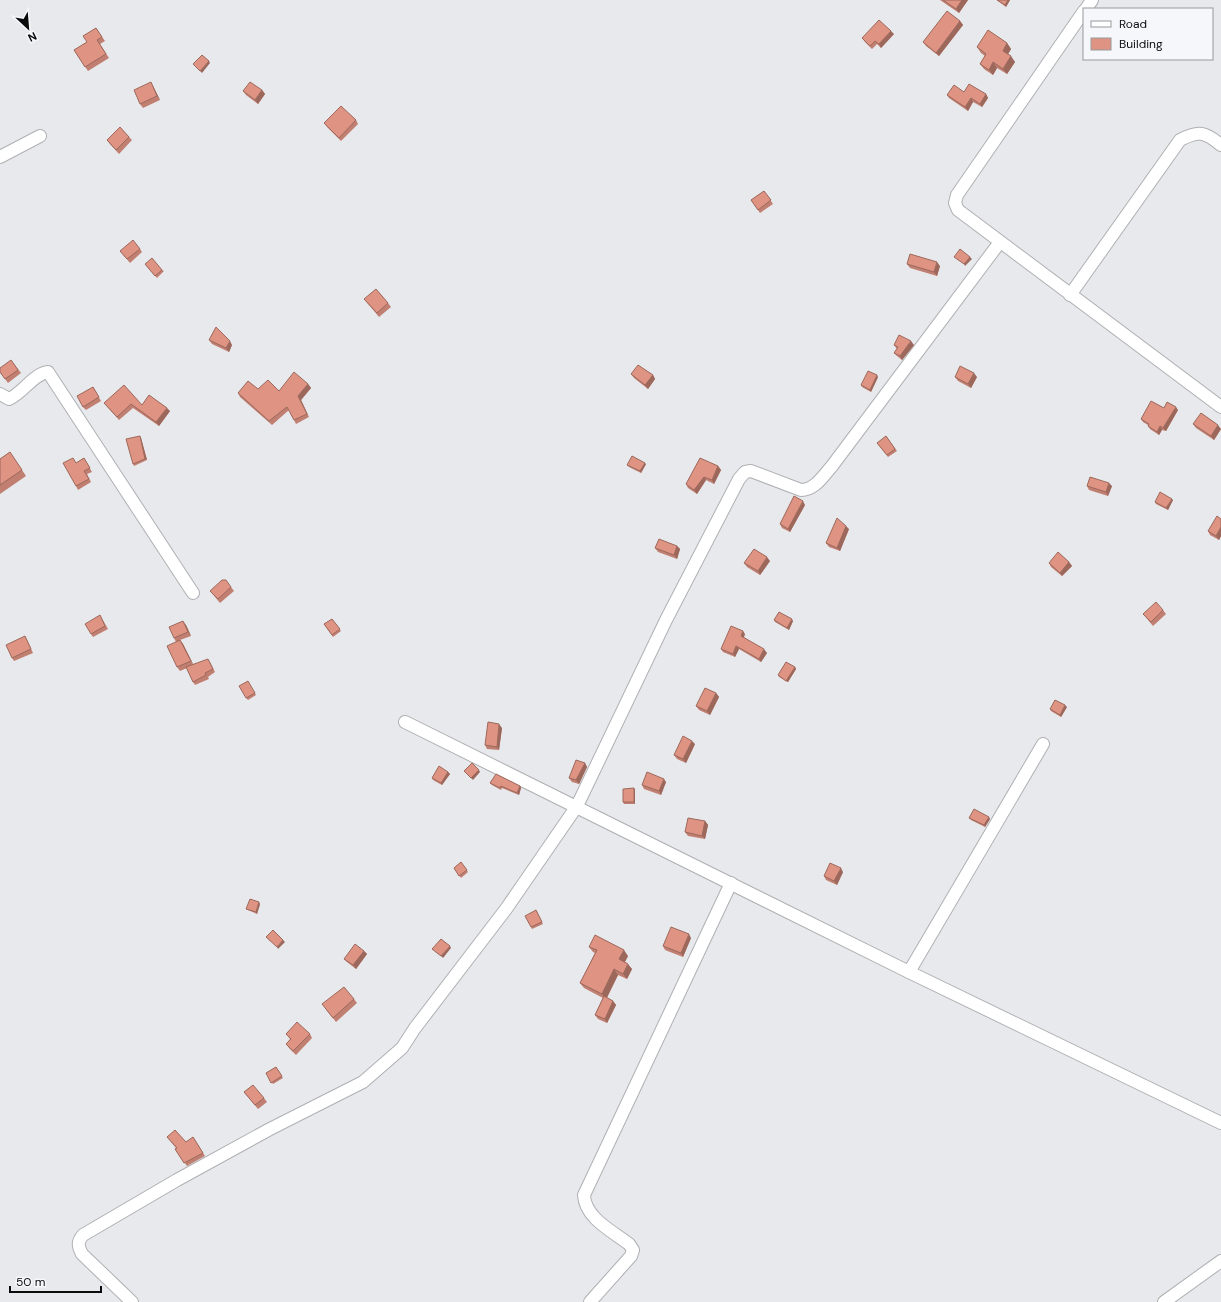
<svg xmlns="http://www.w3.org/2000/svg" width="1221" height="1302" font-family="'DM Sans',sans-serif">
<style>
.lines{fill:none;stroke-linecap:round;stroke-linejoin:round}
.minor-casing{stroke:#afb0b3;stroke-width:14}
.minor{stroke:#fff;stroke-width:12}
.wall{fill:#c07f71}
.shaded-wall{fill:#9c685c}
.building{fill:#df9483;stroke:#9c685c}
</style>
<rect width="100%" height="100%" fill="#e8e9ec"/>
<g class="lines">
<g class="minor-casing">
<g id="minor">
<polyline points="1086,9 1092,0"/>
<polyline points="1084,11 957,195 955,203 958,210 1221,407"/>
<polyline points="0,157 40,136"/>
<path d="M1070 295 1180 140C1199 130 1205 132 1221 145"/>
<path d="M0 394 9 399C23 393 33 374 48 372L193 593"/>
<polyline points="405,722 909,972 1221,1123"/>
<polyline points="909,972 1043,744"/>
<path d="M132 1302 82 1254C78 1246 77 1242 83 1235L177 1180 270 1129 363 1082 402 1048 415 1028 506 909 577 806 666 620 739 479 745 472 751 471 801 490C815 490 823 476 832 466L1000 242"/>
<path d="M590 1302 631 1256 633 1250 629 1244C612 1231 585 1218 584 1195L731 883"/>
<polyline points="1164,1302 1221,1261"/>
</g>
</g>
<use href="#minor" class="minor"/>
</g>
<g class="wall">
<polygon points="940,0 968,0 959,13"/>
<polygon points="997,0 1010,0 1006,7 998,1"/>
<polygon points="960,21 963,25 939,56 926,46 923,42"/>
<polygon points="96,28 105,41 100,44 109,58 88,71 74,50 87,42"/>
<polygon points="894,34 881,48 877,44 872,49 865,42 862,38"/>
<polygon points="1007,43 1011,49 1008,54 1015,62 1007,74 997,68 993,75 984,69 980,64 985,56 981,53 977,47"/>
<polygon points="153,86 160,100 143,108 140,104"/>
<polygon points="262,90 265,94 258,104 246,95 243,91"/>
<polygon points="964,92 986,94 988,98 982,107 973,102 968,111 949,98 947,95"/>
<polygon points="356,120 358,124 341,141 327,127 324,123"/>
<polygon points="129,137 132,140 119,154 110,144 107,140"/>
<polygon points="764,191 773,204 760,213 751,200"/>
<polygon points="140,249 142,252 130,263 120,251"/>
<polygon points="145,264 162,270 164,271 157,278"/>
<polygon points="907,264 940,266 937,276 910,268"/>
<polygon points="364,299 388,303 391,307 379,317"/>
<polygon points="209,340 232,345 229,352 212,344"/>
<polygon points="894,345 914,345 902,360 897,356 894,353 897,349"/>
<polygon points="11,360 21,373 8,383 0,372"/>
<polygon points="631,374 653,375 655,379 648,389 634,378"/>
<polygon points="878,377 871,392 862,387 861,385"/>
<polygon points="955,377 977,377 971,388 958,381"/>
<polygon points="308,384 311,388 301,400 309,417 296,424 289,410 272,425 240,397 238,393 258,389 279,391"/>
<polygon points="93,387 101,401 86,410 83,407"/>
<polygon points="104,403 142,405 170,411 159,426 133,408 119,420"/>
<polygon points="1164,408 1178,410 1166,431 1162,430 1159,435 1150,429 1148,426 1148,425 1143,422 1141,419"/>
<polygon points="1193,424 1221,429 1214,440 1196,428"/>
<polygon points="886,436 897,451 888,457 877,443"/>
<polygon points="141,438 147,460 134,466 133,464"/>
<polygon points="10,452 26,476 0,494 0,459"/>
<polygon points="84,458 92,472 87,474 91,482 78,490 76,486 76,463"/>
<polygon points="646,464 641,473 629,467 627,465"/>
<polygon points="718,466 721,470 714,484 706,480 697,494 688,488 686,484"/>
<polygon points="1087,486 1112,486 1108,496 1089,490"/>
<polygon points="1173,500 1168,510 1156,504 1155,502"/>
<polygon points="805,505 790,532 782,528 780,524"/>
<polygon points="1221,519 1221,536 1219,540 1210,535 1208,531"/>
<polygon points="849,529 840,551 829,547 826,543"/>
<polygon points="677,546 680,549 677,559 658,552 655,548"/>
<polygon points="770,561 760,575 747,567 744,563"/>
<polygon points="1069,562 1072,566 1062,576 1051,567 1049,563"/>
<polygon points="231,587 234,591 220,603 210,591"/>
<polygon points="1163,610 1166,614 1153,626 1143,614"/>
<polygon points="100,615 108,629 93,637 91,634"/>
<polygon points="332,619 341,631 333,637 324,624"/>
<polygon points="774,620 793,621 789,630 775,622"/>
<polygon points="186,625 191,636 180,640 183,644 193,664 210,662 215,672 208,677 209,679 195,685 193,682 187,668 180,671 177,667 176,642 174,638"/>
<polygon points="745,634 744,637 767,653 761,662 739,649 735,657 723,652 721,649"/>
<polygon points="25,636 27,640 33,653 14,661 12,658"/>
<polygon points="795,667 796,669 788,682 779,677 778,675"/>
<polygon points="249,683 256,695 248,700 246,698"/>
<polygon points="716,693 719,697 710,715 699,710 696,706"/>
<polygon points="1067,707 1061,717 1051,711 1050,709"/>
<polygon points="502,728 499,750 487,749 485,745"/>
<polygon points="695,744 686,763 677,759 674,755"/>
<polygon points="585,763 587,767 579,784 572,782 569,778"/>
<polygon points="448,772 450,774 442,785 433,780 432,778"/>
<polygon points="666,782 661,795 644,789 642,785"/>
<polygon points="490,783 520,786 521,788 519,795 502,788 501,790 492,785"/>
<polygon points="634,788 635,790 635,804 624,804 623,802"/>
<polygon points="969,818 990,819 985,827 971,820"/>
<polygon points="705,821 708,825 705,839 688,836 685,832"/>
<polygon points="461,862 468,872 461,878 454,868"/>
<polygon points="843,872 837,885 826,880 824,876"/>
<polygon points="260,904 257,914 248,910 246,909"/>
<polygon points="536,910 543,924 532,929 531,927"/>
<polygon points="691,938 683,957 665,950 663,946"/>
<polygon points="589,947 628,956 625,962 632,969 627,979 618,975 607,998 613,1001 616,1005 607,1023 598,1019 595,1015 603,998 584,988 580,983 595,953 593,952"/>
<polygon points="364,951 367,954 356,969 347,962 344,959"/>
<polygon points="354,999 357,1003 336,1022 325,1008"/>
<polygon points="286,1034 310,1034 312,1038 296,1055 289,1048 286,1044 290,1039"/>
<polygon points="276,1067 283,1078 273,1084 266,1073"/>
<polygon points="244,1092 264,1098 267,1102 258,1109"/>
<polygon points="167,1137 186,1142 193,1137 205,1156 187,1166 175,1149 176,1148"/>
</g>
<g class="shaded-wall">
<polygon points="962,0 968,0 959,13 956,9"/>
<polygon points="1008,0 1010,0 1006,7 1005,5"/>
<polygon points="960,21 963,25 939,56 936,53"/>
<polygon points="891,31 894,34 881,48 879,44"/>
<polygon points="1007,43 1011,49 1007,56 1003,51"/>
<polygon points="1011,56 1015,62 1007,74 1003,69"/>
<polygon points="209,61 210,63 202,73 200,71"/>
<polygon points="993,62 997,68 993,75 989,70"/>
<polygon points="151,82 160,100 157,96"/>
<polygon points="262,90 265,94 258,104 255,100"/>
<polygon points="986,94 988,98 982,107 980,104"/>
<polygon points="971,98 973,102 968,111 965,107"/>
<polygon points="970,257 972,259 965,266 964,264"/>
<polygon points="937,262 940,266 937,276 934,272"/>
<polygon points="230,341 232,345 229,352 226,348"/>
<polygon points="911,341 914,345 902,360 900,356"/>
<polygon points="974,373 977,377 971,388 968,384"/>
<polygon points="653,375 655,379 648,389 645,385"/>
<polygon points="877,375 878,377 871,392 870,390"/>
<polygon points="308,384 311,388 301,400 309,417 298,396"/>
<polygon points="1176,407 1178,410 1166,431 1163,428"/>
<polygon points="167,408 170,411 159,426 156,422"/>
<polygon points="1218,425 1221,429 1214,440 1211,436"/>
<polygon points="1160,426 1162,430 1159,435 1157,432"/>
<polygon points="140,436 141,438 147,460 145,459"/>
<polygon points="645,463 646,464 641,473 640,471"/>
<polygon points="718,466 721,470 714,484 712,480"/>
<polygon points="704,477 706,480 697,494 694,490"/>
<polygon points="1109,483 1112,486 1108,496 1106,492"/>
<polygon points="1172,499 1173,500 1168,510 1166,508"/>
<polygon points="803,501 805,505 790,532 788,529"/>
<polygon points="846,526 849,529 840,551 837,548"/>
<polygon points="1221,527 1221,536 1219,540 1216,536"/>
<polygon points="677,546 680,549 677,559 674,555"/>
<polygon points="767,557 770,561 760,575 758,571"/>
<polygon points="1069,562 1072,566 1062,576 1060,573"/>
<polygon points="792,619 793,621 789,630 787,628"/>
<polygon points="183,621 186,625 191,636 188,632"/>
<polygon points="743,631 745,634 743,639 741,636"/>
<polygon points="180,640 183,644 193,664 191,661"/>
<polygon points="736,646 739,649 735,657 733,654"/>
<polygon points="764,649 767,653 761,662 759,659"/>
<polygon points="795,667 796,669 788,682 786,681"/>
<polygon points="716,693 719,697 710,715 707,711"/>
<polygon points="1065,705 1067,707 1061,717 1060,715"/>
<polygon points="499,724 502,728 499,750 497,747"/>
<polygon points="692,741 695,744 686,763 683,759"/>
<polygon points="585,763 587,767 579,784 576,780"/>
<polygon points="479,770 480,772 473,780 471,778"/>
<polygon points="448,772 450,774 442,785 441,783"/>
<polygon points="664,779 666,782 661,795 659,791"/>
<polygon points="520,786 521,788 519,795 517,793"/>
<polygon points="634,788 635,790 635,804 634,802"/>
<polygon points="989,817 990,819 985,827 984,825"/>
<polygon points="705,821 708,825 705,839 702,836"/>
<polygon points="841,868 843,872 837,885 834,881"/>
<polygon points="259,902 260,904 257,914 256,912"/>
<polygon points="689,934 691,938 683,957 681,953"/>
<polygon points="283,940 285,942 278,949 277,947"/>
<polygon points="450,946 451,948 443,958 441,956"/>
<polygon points="624,950 628,956 623,965 619,959"/>
<polygon points="364,951 367,954 356,969 353,965"/>
<polygon points="628,964 632,969 627,979 623,974"/>
<polygon points="614,969 618,975 606,999 602,994"/>
<polygon points="613,1001 616,1005 607,1023 605,1019"/>
</g>
<g class="building">
<polygon points="943,0 962,0 956,9"/>
<polygon points="997,0 1008,0 1005,5"/>
<polygon points="947,11 960,21 936,53 923,42"/>
<polygon points="879,20 891,31 879,44 875,41 870,46 862,38"/>
<polygon points="96,28 102,37 97,40 106,54 85,67 74,50 87,42 83,36"/>
<polygon points="988,30 1007,43 1003,51 1011,56 1003,69 993,62 989,70 980,64 986,54 977,47"/>
<polygon points="202,55 209,61 200,71 193,64"/>
<polygon points="151,82 157,96 140,104 134,90"/>
<polygon points="250,82 262,90 255,100 243,91"/>
<polygon points="969,84 986,94 980,104 971,98 965,107 947,95 954,85 964,92"/>
<polygon points="341,106 356,120 339,138 324,123"/>
<polygon points="120,127 129,137 116,150 107,140"/>
<polygon points="764,191 771,200 758,210 751,200"/>
<polygon points="133,240 140,249 127,259 120,251"/>
<polygon points="960,249 970,257 964,264 954,257"/>
<polygon points="910,254 937,262 934,272 907,264"/>
<polygon points="152,258 162,270 155,276 145,264"/>
<polygon points="376,289 388,303 377,313 364,299"/>
<polygon points="216,327 230,341 226,348 209,340"/>
<polygon points="899,335 911,341 900,356 894,353 898,347 894,345"/>
<polygon points="11,360 18,370 5,379 0,372 0,368"/>
<polygon points="638,365 653,375 645,385 631,374"/>
<polygon points="960,366 974,373 968,384 955,377"/>
<polygon points="868,371 877,375 870,390 861,385"/>
<polygon points="294,372 308,384 298,396 307,414 294,420 287,407 269,421 238,393 248,381 258,389 268,380 279,391"/>
<polygon points="124,385 142,405 149,395 167,408 156,422 131,404 117,417 104,403"/>
<polygon points="93,387 99,397 83,407 77,396"/>
<polygon points="1151,401 1164,408 1167,402 1176,407 1163,428 1160,426 1157,432 1148,426 1149,424 1141,419"/>
<polygon points="1201,413 1218,425 1211,436 1193,424"/>
<polygon points="140,436 145,459 133,464 126,439"/>
<polygon points="886,436 895,449 887,455 877,443"/>
<polygon points="10,452 22,470 0,485 0,459"/>
<polygon points="632,456 645,463 640,471 627,465"/>
<polygon points="73,458 76,463 84,458 90,468 84,471 89,479 76,486 63,463"/>
<polygon points="700,458 718,466 712,480 704,477 694,490 686,484"/>
<polygon points="1090,477 1109,483 1106,492 1087,486"/>
<polygon points="1160,492 1172,499 1166,508 1155,502"/>
<polygon points="794,496 803,501 788,529 780,524"/>
<polygon points="1217,516 1221,519 1221,527 1216,536 1208,531"/>
<polygon points="837,518 846,526 837,548 826,543"/>
<polygon points="659,539 677,546 674,555 655,548"/>
<polygon points="754,549 767,557 758,571 744,563"/>
<polygon points="1058,552 1069,562 1060,573 1049,563"/>
<polygon points="222,580 226,580 231,587 218,599 210,591"/>
<polygon points="1156,602 1163,610 1151,622 1143,614"/>
<polygon points="779,612 792,619 787,628 774,620"/>
<polygon points="100,615 105,626 91,634 85,624"/>
<polygon points="332,619 340,629 332,635 324,624"/>
<polygon points="183,621 188,632 174,638 169,627"/>
<polygon points="731,626 743,631 741,636 764,649 759,659 736,646 733,654 721,649"/>
<polygon points="25,636 31,649 12,658 6,645"/>
<polygon points="180,640 191,661 177,667 167,646"/>
<polygon points="208,659 213,669 205,673 206,675 193,682 186,667"/>
<polygon points="786,662 795,667 786,681 778,675"/>
<polygon points="248,681 255,693 246,698 239,686"/>
<polygon points="705,688 716,693 707,711 696,706"/>
<polygon points="1055,700 1065,705 1060,715 1050,709"/>
<polygon points="488,722 499,724 497,747 485,745"/>
<polygon points="683,736 692,741 683,759 674,755"/>
<polygon points="576,760 585,763 576,780 569,778"/>
<polygon points="472,763 479,770 471,778 464,771"/>
<polygon points="439,766 448,772 441,783 432,778"/>
<polygon points="647,772 664,779 659,791 642,785"/>
<polygon points="496,774 520,786 517,793 501,786 500,788 490,783"/>
<polygon points="634,788 634,802 623,802 623,789"/>
<polygon points="974,809 989,817 984,825 969,818"/>
<polygon points="688,818 705,821 702,836 685,832"/>
<polygon points="461,862 467,870 459,876 454,868"/>
<polygon points="830,863 841,868 834,881 824,876"/>
<polygon points="250,899 259,902 256,912 246,909"/>
<polygon points="536,910 542,922 531,927 525,916"/>
<polygon points="671,927 689,934 681,953 663,946"/>
<polygon points="273,930 283,940 277,947 266,937"/>
<polygon points="595,935 624,950 619,959 628,964 623,974 614,969 602,994 580,983 597,950 589,947"/>
<polygon points="441,939 450,946 441,956 432,949"/>
<polygon points="355,944 364,951 353,965 344,959"/>
<polygon points="344,987 354,999 333,1018 322,1004"/>
<polygon points="604,996 613,1001 605,1019 595,1015"/>
<polygon points="297,1022 310,1034 293,1051 286,1044 291,1039 286,1034"/>
<polygon points="276,1067 282,1076 271,1083 266,1073"/>
<polygon points="253,1085 264,1098 255,1105 244,1092"/>
<polygon points="175,1130 186,1142 193,1137 203,1153 184,1163 175,1149 177,1148 167,1137"/>
</g>
<rect x="1083" y="8" width="130" height="52" fill="#f5f7fa" stroke="#97999b"/>
<rect x="1091" y="21" width="20" height="6" fill="#ffffff" stroke="#97999b"/>
<text x="1119" y="28" font-size="12" fill="#0b0b0c">Road</text>
<rect x="1091" y="38" width="20" height="12" fill="#df9483" stroke="#97999b"/>
<text x="1119" y="48" font-size="12" fill="#0b0b0c">Building</text>
<g transform="translate(28 28) rotate(154)" stroke="#f5f7fa" stroke-width="3" paint-order="stroke">
<path d="M0-3L7 15L0 10L-7 15Z" fill="#0b0b0c"/>
<text y="-6" font-size="11" font-weight="bold" text-anchor="middle" fill="#0b0b0c">N</text>
</g>
<path d="M10 1286v6h91v-6" fill="none" stroke="#0b0b0c" stroke-width="2"/>
<text x="16" y="1286" font-size="12" fill="#0b0b0c" stroke="#f5f7fa" stroke-width="3" paint-order="stroke">50 m</text>
</svg>
